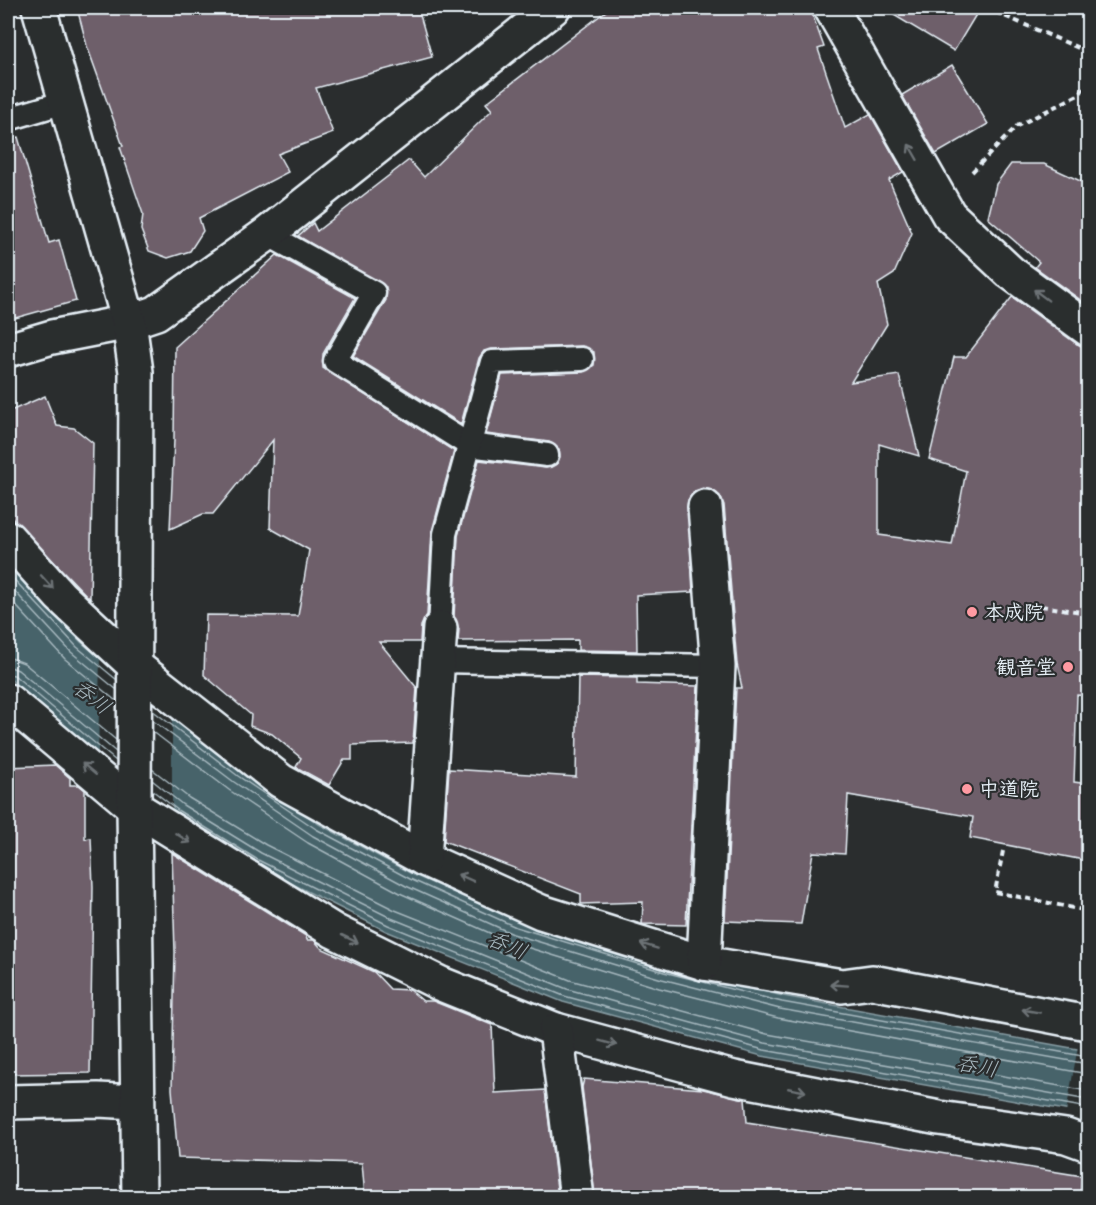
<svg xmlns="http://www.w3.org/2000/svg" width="1096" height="1205" font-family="Pangolin,'Klee One',sans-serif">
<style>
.water{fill:#46636a;stroke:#879ca3;stroke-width:1.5}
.pier{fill:#2a2d2e}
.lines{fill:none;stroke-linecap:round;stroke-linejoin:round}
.shore{stroke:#a7b8bf;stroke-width:1.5}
.building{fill:#6e5e6a;stroke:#e8f1f8;stroke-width:1.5}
.service-casing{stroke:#e8f1f8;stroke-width:27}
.minor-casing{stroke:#e8f1f8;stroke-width:38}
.tertiary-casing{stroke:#e8f1f8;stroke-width:38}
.path{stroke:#e8f1f8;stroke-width:4;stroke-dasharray:6 4.5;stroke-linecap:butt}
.service{stroke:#2a2d2e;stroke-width:22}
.minor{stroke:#2a2d2e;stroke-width:33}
.tertiary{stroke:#2a2d2e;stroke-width:33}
.oneway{stroke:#6c7275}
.poi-dot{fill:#ff9aa2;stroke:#2a2d2e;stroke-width:2}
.labels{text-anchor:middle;stroke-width:4.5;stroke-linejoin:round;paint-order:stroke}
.poi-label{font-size:20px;font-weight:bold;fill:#e8f1f8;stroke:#2a2d2e;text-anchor:start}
.water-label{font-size:21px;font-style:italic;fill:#a7b8bf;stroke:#2a2d2e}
</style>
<rect width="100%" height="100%" fill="#2a2d2e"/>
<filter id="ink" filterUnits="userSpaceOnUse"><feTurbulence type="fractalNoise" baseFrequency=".0167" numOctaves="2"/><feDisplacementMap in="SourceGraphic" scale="12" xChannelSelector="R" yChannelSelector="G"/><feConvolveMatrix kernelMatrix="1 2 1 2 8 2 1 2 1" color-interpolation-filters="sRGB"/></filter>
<g filter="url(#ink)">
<polygon class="water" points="8,564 81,642 171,718 242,771 319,824 412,874 518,921 665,966 783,996 1088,1051 1088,1114 762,1056 563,1002 386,931 255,865 175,816 83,743 8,677"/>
<g class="pier">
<polygon points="100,655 172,715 172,817 98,759"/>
<polygon points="1078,1046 1088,1048 1088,1117 1066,1113"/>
</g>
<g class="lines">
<g class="shore">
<polyline points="8,573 77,647 117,680"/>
<polyline points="8,584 71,652 117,690"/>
<polyline points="8,597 65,659 116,701"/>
<polyline points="8,657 24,663 116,740"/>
<polyline points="8,666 18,670 116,752"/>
<polyline points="8,674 14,675 116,761"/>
<polyline points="152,710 238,776 316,829 410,879 516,927 664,972 782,1002 1088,1057"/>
<polyline points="152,720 234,782 313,836 406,886 513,934 662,979 780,1009 1088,1064"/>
<polyline points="152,731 229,790 308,843 402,894 510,942 659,988 778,1018 1088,1074"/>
<polyline points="152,769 189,798 266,845 395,910 570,980 767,1034 1088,1091"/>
<polyline points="152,780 183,805 261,853 391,918 567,989 765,1043 1088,1100"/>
<polyline points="152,790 179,811 258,860 388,925 564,996 764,1050 1088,1108"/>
</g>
</g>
<g class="building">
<polygon points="77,8 418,8 432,57 316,88 333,133 278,154 288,172 199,218 203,231 190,251 168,258 149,251 141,230 143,214 120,147 123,146 87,46"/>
<polygon points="610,8 810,8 824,47 818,49 845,128 870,114 903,172 889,180 912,233 894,274 878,284 887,324 851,382 899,375 919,456 879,444 879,535 952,545 966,471 929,459 954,357 966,357 1012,297 1077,344 1089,347 1089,696 1077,695 1074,782 1089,784 1089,861 970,838 973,817 848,795 845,854 813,852 801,924 725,921 736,688 742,688 737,664 724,505 720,496 712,490 703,488 695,491 688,500 693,592 636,595 637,651 578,650 578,640 458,641 459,629 454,617 458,536 479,460 546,468 557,464 560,457 559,449 549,442 486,434 502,375 583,372 594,365 594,352 582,346 492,349 484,351 479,358 461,424 353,356 386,300 386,287 298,236 313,223 317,231 409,160 424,177 492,110 486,103"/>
<polygon points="882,8 980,8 954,51"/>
<polygon points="952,65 988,124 936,154 902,95"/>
<polygon points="18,137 49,243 59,240 76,301 8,320 8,138"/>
<polygon points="1011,164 1044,164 1089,185 1089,306 1035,267 1039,262 988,218 996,184"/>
<polygon points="277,255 355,298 323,354 323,368 454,451 432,531 427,615 421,626 420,642 379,642 417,688 413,743 352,745 352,760 344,760 329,785 296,767 301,758 272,734 250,726 251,715 204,675 206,615 298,616 309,550 270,528 273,440 213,514 203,514 170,529 174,440 175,347"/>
<polygon points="45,396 57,426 74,428 93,443 90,599 8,514 8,412"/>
<polygon points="578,677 637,678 637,684 698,686 686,925 642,924 643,902 581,904 581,894 444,841 449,769 576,777"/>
<polygon points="55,765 70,778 70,785 79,785 85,790 85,839 91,838 93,887 90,1073 8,1074 8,767"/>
<polygon points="172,853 306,936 307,940 314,940 321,948 374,972 390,989 410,990 423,1001 433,1001 492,1025 495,1093 545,1090 558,1197 365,1197 362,1163 178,1158 172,1089 175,952"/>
<polygon points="584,1079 703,1089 745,1099 747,1122 1082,1176 1080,1197 595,1197 582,1087"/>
</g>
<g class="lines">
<g class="service-casing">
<g id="service">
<polyline points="8,119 65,102"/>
<polyline points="267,234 374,293 335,361 469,445 547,455"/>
<polyline points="440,628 445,534 492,362 582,359"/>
<polyline points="438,661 718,666"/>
</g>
</g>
<g class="minor-casing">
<g id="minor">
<polyline points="831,8 949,215 1010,272 1088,329"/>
<polyline points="8,350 52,337 129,322 156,313 267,234 553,8"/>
<polyline points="8,538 60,596 135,666 281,781 424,859 541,912 704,963 842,986 872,982 1088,1023"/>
<polyline points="8,701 134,807 334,931 441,984 556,1030 734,1078 939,1118 1066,1136 1088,1144"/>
<polyline points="424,859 440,628"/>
<polyline points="704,963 718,666 705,507"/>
<polyline points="556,1030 577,1198"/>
<polyline points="8,1102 98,1100 137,1102"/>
</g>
</g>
<g class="tertiary-casing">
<polyline id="tertiary" points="39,8 129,322 136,372 134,807 139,1198"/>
</g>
<g class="path">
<polyline points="986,8 1088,52"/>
<polyline points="972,172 1017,126 1080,94 1088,80"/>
<polyline points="1041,606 1088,613"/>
<polyline points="1003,851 995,892 1088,911"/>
</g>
<use href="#service" class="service"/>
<use href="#minor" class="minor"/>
<use href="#tertiary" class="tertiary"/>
</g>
<defs><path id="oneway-shaft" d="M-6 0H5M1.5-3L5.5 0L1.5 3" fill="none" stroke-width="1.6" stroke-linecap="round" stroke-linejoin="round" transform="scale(1.5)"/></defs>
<g class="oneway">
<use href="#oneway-shaft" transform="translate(913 152) rotate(-120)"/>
<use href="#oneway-shaft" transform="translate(1041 295) rotate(-143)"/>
<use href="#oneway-shaft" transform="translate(47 582) rotate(48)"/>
<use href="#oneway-shaft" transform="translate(89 769) rotate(-140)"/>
<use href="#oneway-shaft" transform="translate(183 838) rotate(32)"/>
<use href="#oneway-shaft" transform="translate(466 878) rotate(-156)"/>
<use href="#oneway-shaft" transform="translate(350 939) rotate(26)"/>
<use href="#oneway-shaft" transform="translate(649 946) rotate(-163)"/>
<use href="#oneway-shaft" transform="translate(839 985) rotate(-176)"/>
<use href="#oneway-shaft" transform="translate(1031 1011) rotate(-170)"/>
<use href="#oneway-shaft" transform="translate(608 1043) rotate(15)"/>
<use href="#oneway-shaft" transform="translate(797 1090) rotate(11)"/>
</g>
</g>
<g class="poi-dot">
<circle cx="972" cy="612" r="6"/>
<circle cx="1068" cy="667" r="6"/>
<circle cx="967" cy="789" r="6"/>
</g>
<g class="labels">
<g class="poi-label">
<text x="984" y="619">本成院</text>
<text x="1056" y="674" text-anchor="end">観音堂</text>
<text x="979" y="796">中道院</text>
</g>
<g class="water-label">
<text transform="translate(92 697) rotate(38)" y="7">呑川</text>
<text transform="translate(507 945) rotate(23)" y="7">呑川</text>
<text transform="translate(977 1066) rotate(11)" y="7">呑川</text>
</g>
</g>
<rect width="1096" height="1205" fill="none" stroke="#2a2d2e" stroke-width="30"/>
<rect x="15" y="15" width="1066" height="1175" fill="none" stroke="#e8f1f8" stroke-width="2" filter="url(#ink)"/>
</svg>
